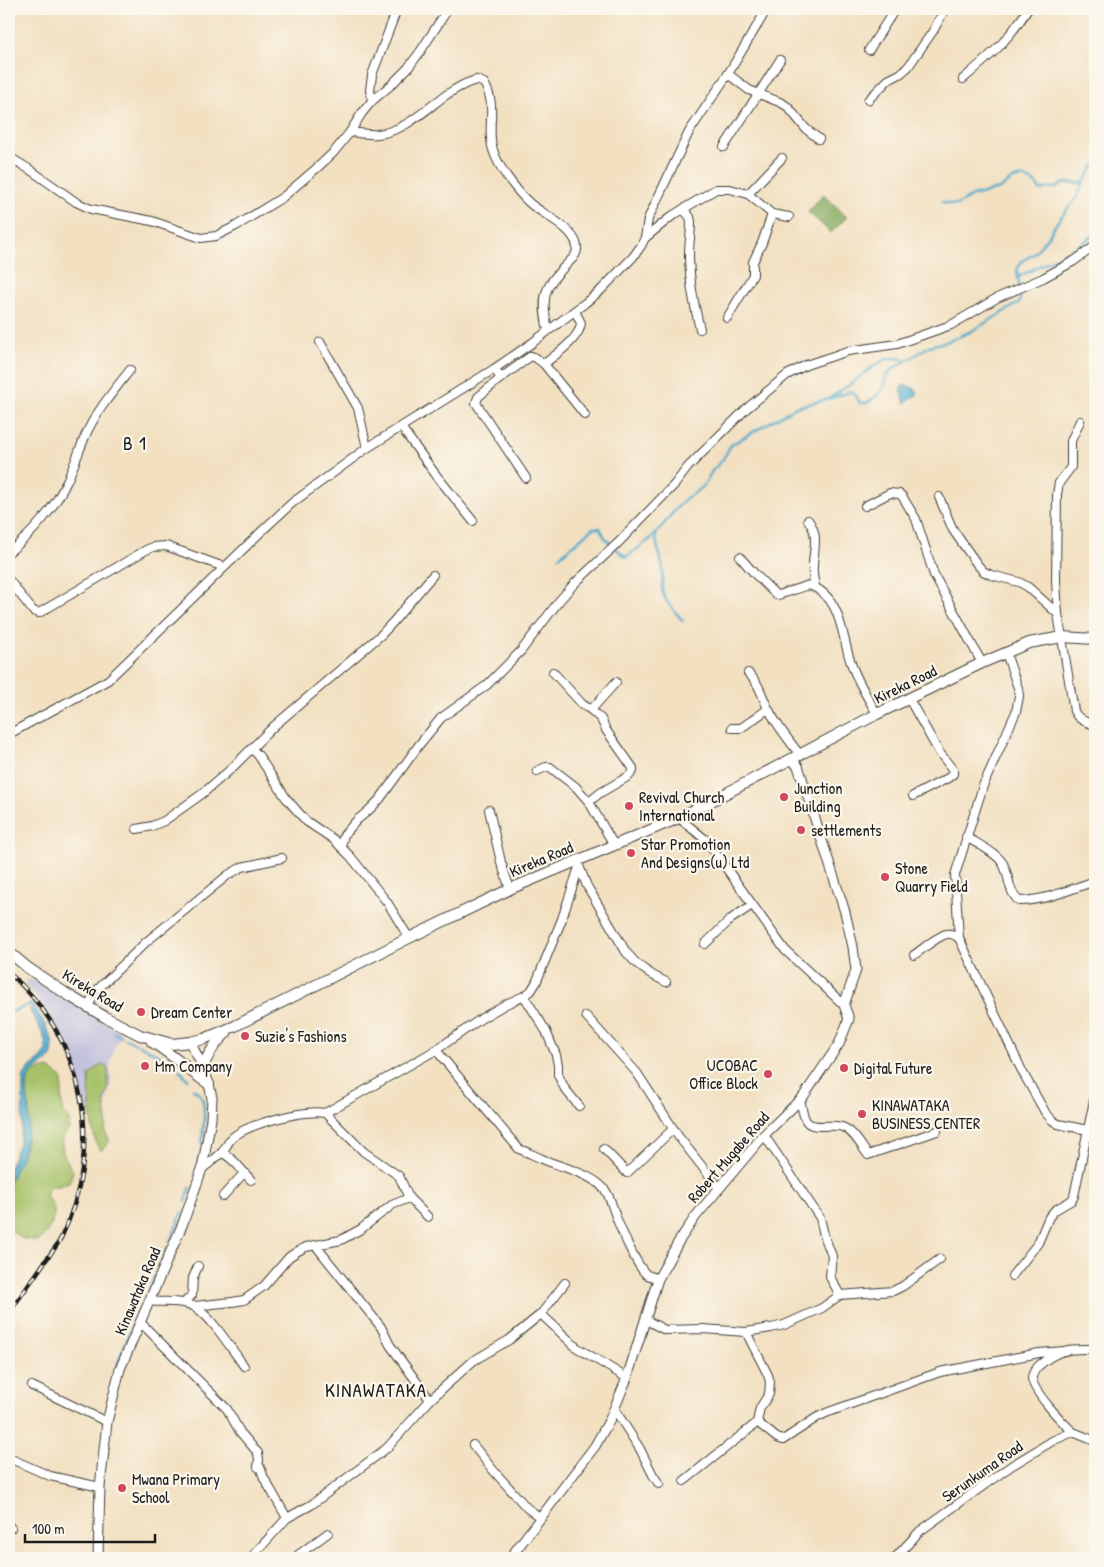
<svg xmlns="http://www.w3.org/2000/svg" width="1104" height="1567" font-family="'Patrick Hand',sans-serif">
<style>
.industrial{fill:#c2c1dc}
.green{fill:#a6c167;stroke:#616e42}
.forest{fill:#84a75c;stroke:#50623c}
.water{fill:#4ea9cc;stroke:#356274}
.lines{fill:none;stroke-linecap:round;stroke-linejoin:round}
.stream{stroke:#4ea9cc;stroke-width:2.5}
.minor-casing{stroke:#3c3935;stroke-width:10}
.tertiary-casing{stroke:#3c3935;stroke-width:11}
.secondary-casing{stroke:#3c3935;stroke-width:12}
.minor{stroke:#fff;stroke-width:8}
.tertiary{stroke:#fff;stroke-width:9}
.secondary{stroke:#fff;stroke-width:10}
.rail-casing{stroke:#1c1c1c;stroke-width:4.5}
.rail{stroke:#fbf7ec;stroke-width:2.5;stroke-dasharray:8;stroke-linecap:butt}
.poi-dot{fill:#d1495b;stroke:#fbf7ec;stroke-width:2}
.labels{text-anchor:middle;stroke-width:4.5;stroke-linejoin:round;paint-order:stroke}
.street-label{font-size:16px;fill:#1c1c1c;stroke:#fbf7ec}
.poi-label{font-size:16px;fill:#1c1c1c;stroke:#fbf7ec;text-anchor:start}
.quarter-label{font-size:19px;letter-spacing:1px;fill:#1c1c1c;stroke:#fbf7ec}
</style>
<rect width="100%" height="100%" fill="#fbf7ec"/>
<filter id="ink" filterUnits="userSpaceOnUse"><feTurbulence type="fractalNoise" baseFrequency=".02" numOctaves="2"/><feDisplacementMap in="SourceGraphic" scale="10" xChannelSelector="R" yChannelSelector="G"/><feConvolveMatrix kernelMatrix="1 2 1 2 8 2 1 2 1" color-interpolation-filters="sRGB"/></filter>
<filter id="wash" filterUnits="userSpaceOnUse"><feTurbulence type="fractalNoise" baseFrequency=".0096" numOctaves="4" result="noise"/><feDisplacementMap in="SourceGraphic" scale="20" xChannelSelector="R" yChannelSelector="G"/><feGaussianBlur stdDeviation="1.12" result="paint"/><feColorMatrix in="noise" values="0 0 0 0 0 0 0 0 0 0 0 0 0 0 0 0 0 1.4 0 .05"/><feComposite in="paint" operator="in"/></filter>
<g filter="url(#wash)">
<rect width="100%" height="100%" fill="#f2e0c1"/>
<polygon class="industrial" points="30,978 122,1033 114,1048 110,1064 111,1082 105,1109 86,1110 74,1066 64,1042 54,1022 38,998 24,984"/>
<g class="green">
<path d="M101 1065H105L108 1070V1089L104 1101 107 1118 105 1132 110 1141 101 1151C89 1139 90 1093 89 1075Z"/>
<path d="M48 1068 62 1078V1101L63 1113 69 1118V1128L62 1140 63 1153 73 1172 69 1182 59 1186H49L46 1195C48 1198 51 1202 53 1205 58 1218 47 1232 39 1241L23 1239 9 1229V1181L14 1173 22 1156 29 1127 27 1088 28 1079 32 1072Z"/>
</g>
<polygon class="forest" points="824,194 847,217 831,233 808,212"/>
<g class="water">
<polygon points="903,385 914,388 918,394 905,403 901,392 901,387"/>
<path d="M34 1006C40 1017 54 1036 53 1048 53 1065 32 1066 28 1080 25 1091 29 1101 29 1112 30 1136 22 1161 9 1181V1168L19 1143 22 1127 23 1079C28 1064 35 1066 43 1056 53 1045 35 1020 29 1010Z"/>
</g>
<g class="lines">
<g class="stream">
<polyline points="942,202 957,205 972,196 999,189 1013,179 1023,177 1035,183 1041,191 1047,188 1056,188 1064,183 1083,183"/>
<path d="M1017 278C1044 262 1071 253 1095 234"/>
<path d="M831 397C840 391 849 386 857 379 871 369 887 351 905 361"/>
<path d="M656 533C655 545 660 552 662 564 664 571 662 580 662 588 663 601 675 611 683 621"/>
<polyline points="559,557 593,528 600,528 605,538 622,554 626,557 648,541 660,529 674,511 685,499 703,487 712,471 723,459 731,445 796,407 832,398 852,391 860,403 867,403 879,394 885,385 886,376 894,368 916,355 929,346 949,341 972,331 1012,307 1020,302 1020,292 1017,270 1022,261 1034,254 1049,235 1058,221 1077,197 1083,183 1095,165"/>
<polyline points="9,1013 31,1004 34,1010"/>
<polyline points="115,1033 122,1037"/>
<polyline points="126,1039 136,1044"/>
<polyline points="139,1045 157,1054 174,1066"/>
<polyline points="179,1070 188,1079"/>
<path d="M193 1089C195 1091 198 1092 200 1094 207 1104 203 1131 202 1143"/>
<polyline points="195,1176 200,1158"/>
<polyline points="186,1201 190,1188"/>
<polyline points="170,1242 182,1213"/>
<polyline points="141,1308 168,1247"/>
<polyline points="116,1368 134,1321"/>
</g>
</g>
</g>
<g filter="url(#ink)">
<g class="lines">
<g class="minor-casing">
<g id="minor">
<polyline points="869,50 895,9"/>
<polyline points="728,74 749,90 782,103 788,107 806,129 819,139"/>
<path d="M963 79C991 55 1008 41 1028 9"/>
<polyline points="868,100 888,80 900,74 908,67 933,31 945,9"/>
<polyline points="372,101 370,90 372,75 397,9"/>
<path d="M350 132C359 133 369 135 378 134 405 131 425 110 446 95 456 89 465 82 477 80L484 83C496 104 489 117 491 139 492 158 507 178 519 192 524 198 530 204 536 208 549 217 588 237 574 257 547 284 539 291 548 330"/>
<polyline points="724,147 780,60"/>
<polyline points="9,157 29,169 76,202 91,209 152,221 201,238 216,236 236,226 283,197 318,167 334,152 350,132 362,113 372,101 391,85 408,68 420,52 448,9"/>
<polyline points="748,194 782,158"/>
<path d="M683 209 690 217 691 222C691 233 689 243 689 254 689 279 694 305 700 329"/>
<polyline points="645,238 672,216 716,189 730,189 748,194 772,214 789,217"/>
<polyline points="727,318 753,275 753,262 762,243 772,214"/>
<polyline points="320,342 358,408 367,448"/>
<path d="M544 364C555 355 580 339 581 323L575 311"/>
<polyline points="494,369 501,378 478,397 476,403 526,478"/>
<polyline points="501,378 531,356 536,358 544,364 585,415"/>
<polyline points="401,427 436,475 473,521"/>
<path d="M939 497 953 530 977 564 983 571 991 575 1019 582 1028 587 1058 614 1074 711C1078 720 1086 722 1095 725"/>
<polyline points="865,506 890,493 899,494 902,496 916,519 934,575 982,663"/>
<path d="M808 520C820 536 813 549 813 567 812 573 814 580 815 587"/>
<path d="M9 552C32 534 55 508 67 481 75 464 80 447 88 430 99 408 115 389 130 370"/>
<path d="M740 557 753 572 775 594 778 595 809 585C842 596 841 635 851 663 857 681 868 698 877 714"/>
<polyline points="9,580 33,611 39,613 146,550 153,547 166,546 224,567"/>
<polyline points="1058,614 1056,580 1057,494 1059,483 1071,467 1071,441 1080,421"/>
<polyline points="553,672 582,704 591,710 601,719 606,730 633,768 633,771 629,776 600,793 589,802 614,845"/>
<path d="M748 673C761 685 761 696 769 710 778 727 789 741 801 756"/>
<polyline points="909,699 939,752 953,770 953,774 948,778 913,796"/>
<polyline points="591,710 616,682"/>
<polyline points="732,728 741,728 768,709"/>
<polyline points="9,734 108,680 264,529 292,503 367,448 494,369 532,343 585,303 601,290 633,257 641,246 645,238 648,219 689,132 728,74 767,9"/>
<polyline points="252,749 258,755 286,798 306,821 333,839 351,857 387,902 409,938"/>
<polyline points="537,771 546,767 550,767 576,787 589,802"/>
<polyline points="489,810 501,862 510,889"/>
<polyline points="679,818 706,840 785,950 844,1005"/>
<polyline points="137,829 152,826 164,821 202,794 231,769 274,726 381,635 393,622 433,575"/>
<path d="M966 837C976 843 995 852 1002 862 1010 874 1007 891 1019 901 1045 901 1071 889 1095 881"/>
<polyline points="341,846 344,835 357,820 368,811 380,799 419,745 441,718 487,685 521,651 559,601 574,584 617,544 675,484 688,467 746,409 787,375 806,365 848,351 897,344 951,325 997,298 1043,278 1074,261 1095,246"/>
<path d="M579 866 587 886 626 952C637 966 650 975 666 982"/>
<polyline points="959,938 955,875 983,786 1016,712 1019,696 1018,688 1006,653"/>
<polyline points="705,944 731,919 752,905"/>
<path d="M914 955C923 949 937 936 947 934 951 933 956 936 959 938L1023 1073 1045 1112 1052 1120 1058 1124 1088 1130 1095 1142"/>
<polyline points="524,996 546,1031 556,1055 558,1065 558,1075 565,1089 579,1106"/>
<polyline points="88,1007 95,992 146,942 228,875 242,867 282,858"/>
<polyline points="586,1016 637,1073 678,1136 719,1188"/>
<path d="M436 1050 519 1149C527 1152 533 1155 540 1158 559 1167 592 1173 605 1190 610 1196 612 1206 615 1214 620 1228 637 1267 647 1275 650 1276 655 1277 658 1279"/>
<path d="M800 1100C802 1106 803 1118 807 1122 815 1130 832 1123 842 1127 853 1130 861 1146 868 1155L937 1131"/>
<polyline points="325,1113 436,1050 482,1018 506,1004 524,996 531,991 536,983 562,919 579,867"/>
<polyline points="764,1135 820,1218 824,1235 832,1256 830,1277 840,1295"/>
<polyline points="604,1149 627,1173 673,1129"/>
<path d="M222 1153C233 1157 242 1171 251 1180"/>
<path d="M202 1169C209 1163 217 1158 223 1151 226 1147 228 1142 232 1138 247 1124 305 1109 325 1113L364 1152 399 1176 409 1198 428 1217"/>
<polyline points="223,1196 244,1173"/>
<polyline points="316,1246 381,1327 390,1345 430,1400"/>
<polyline points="1012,1276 1038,1243 1049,1217 1055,1210 1072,1200 1074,1196 1095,1096"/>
<path d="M149 1301C162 1303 178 1300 191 1305 208 1311 233 1351 244 1366"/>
<polyline points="184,1303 192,1295 193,1278 198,1266"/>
<polyline points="194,1306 232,1302 244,1300 264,1286 289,1257 298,1251 306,1247 341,1240 361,1229 392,1205 409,1198"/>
<polyline points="541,1314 576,1347 627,1378"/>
<polyline points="646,1320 665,1330 703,1329 746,1332 771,1328 784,1325 822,1308 840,1295 893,1291 903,1286 940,1259"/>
<polyline points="140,1322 227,1409 240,1432 258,1453 259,1460 258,1467 260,1467 264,1478 287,1518"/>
<polyline points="32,1386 107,1422"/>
<polyline points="615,1410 640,1449 653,1475 659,1484"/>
<polyline points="757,1422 777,1438 783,1440 816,1418 826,1413 940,1372 1039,1353 1065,1351"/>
<path d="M1073 1432C1063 1423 1031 1390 1032 1377 1034 1365 1054 1354 1064 1351 1073 1348 1086 1349 1095 1349"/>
<polyline points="473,1445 493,1470 527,1508 541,1518"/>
<polyline points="9,1458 50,1476 100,1487"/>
<polyline points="684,1481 753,1426 757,1422 760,1408 769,1394 770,1382 768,1375 746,1332"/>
<polyline points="9,1526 11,1528"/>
<polyline points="251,1558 287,1518 311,1505 387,1448 430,1400 473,1361 509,1340 541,1314 565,1283"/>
<polyline points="296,1558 298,1555 328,1533"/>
<polyline points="895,1558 920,1531 1011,1466 1054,1440 1073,1432 1095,1441"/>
</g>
</g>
<g class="tertiary-casing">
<g id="tertiary">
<polyline points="98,1558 100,1487 107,1422 120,1369 183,1223 202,1169 211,1119 212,1098 209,1084 203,1067 190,1042"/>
<polyline points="510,1558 595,1446 610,1419 627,1378 658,1279 679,1241 696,1216 764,1135 803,1097 839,1044 849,1019 844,1005 856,970 853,947 845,912 798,766 792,760"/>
</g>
</g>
<g class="secondary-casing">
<g id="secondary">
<polyline points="9,952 28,968 68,995 105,1017 140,1035 172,1044 190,1042 204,1039 235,1026 409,938 510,889 679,818 877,714 982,663 1029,643 1062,637 1095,639"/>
<path d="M152 1042C172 1054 189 1071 209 1084"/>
<path d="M203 1067C209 1052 215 1043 226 1033"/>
</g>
</g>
<use href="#minor" class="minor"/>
<use href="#tertiary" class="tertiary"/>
<use href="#secondary" class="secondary"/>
<g class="rail-casing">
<path id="rail" d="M9 973C86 1040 105 1147 61 1238 57 1246 51 1253 46 1260 34 1278 21 1295 9 1313"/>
</g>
<use href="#rail" class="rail"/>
</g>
</g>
<g class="poi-dot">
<circle cx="784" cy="797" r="5"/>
<circle cx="629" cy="806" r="5"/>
<circle cx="801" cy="830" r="5"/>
<circle cx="631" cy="853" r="5"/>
<circle cx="885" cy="877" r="5"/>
<circle cx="141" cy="1012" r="5"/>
<circle cx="245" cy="1036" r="5"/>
<circle cx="145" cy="1066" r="5"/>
<circle cx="844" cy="1068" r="5"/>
<circle cx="768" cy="1074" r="5"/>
<circle cx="862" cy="1114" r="5"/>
<circle cx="122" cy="1488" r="5"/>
</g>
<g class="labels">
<g class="street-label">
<text transform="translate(905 684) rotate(-26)" y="6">Kireka Road</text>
<text transform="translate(541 859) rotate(-23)" y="6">Kireka Road</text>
<text transform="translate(93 990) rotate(31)" y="6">Kireka Road</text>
<text transform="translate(728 1157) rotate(-49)" y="6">Robert Mugabe Road</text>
<text transform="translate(137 1291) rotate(-67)" y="6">Kinawataka Road</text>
<text transform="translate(982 1471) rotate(-35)" y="6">Serunkuma Road</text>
</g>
<g class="poi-label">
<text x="794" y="794">Junction<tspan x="794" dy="18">Building</tspan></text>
<text x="639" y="803">Revival Church<tspan x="639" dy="18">International</tspan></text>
<text x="811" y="836">settlements</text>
<text x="641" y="850">Star Promotion<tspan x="641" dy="18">And Designs(u) Ltd</tspan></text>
<text x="895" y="874">Stone<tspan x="895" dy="18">Quarry Field</tspan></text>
<text x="151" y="1018">Dream Center</text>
<text x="255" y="1042">Suzie's Fashions</text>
<text x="758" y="1071" text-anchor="end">UCOBAC<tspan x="758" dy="18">Office Block</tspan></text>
<text x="155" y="1072">Mm Company</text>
<text x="854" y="1074">Digital Future</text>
<text x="872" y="1111">KINAWATAKA<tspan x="872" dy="18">BUSINESS CENTER</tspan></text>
<text x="132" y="1485">Mwana Primary<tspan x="132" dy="18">School</tspan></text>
</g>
<g class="quarter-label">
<text x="135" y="450">B 1</text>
<text x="376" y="1397">KINAWATAKA</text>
</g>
</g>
<rect width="1104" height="1567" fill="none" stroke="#fbf7ec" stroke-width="30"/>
<path d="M25 1534v8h130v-8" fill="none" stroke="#1c1c1c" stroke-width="2.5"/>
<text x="32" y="1534" font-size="15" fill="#1c1c1c" stroke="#fbf7ec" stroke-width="4" paint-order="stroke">100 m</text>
</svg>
